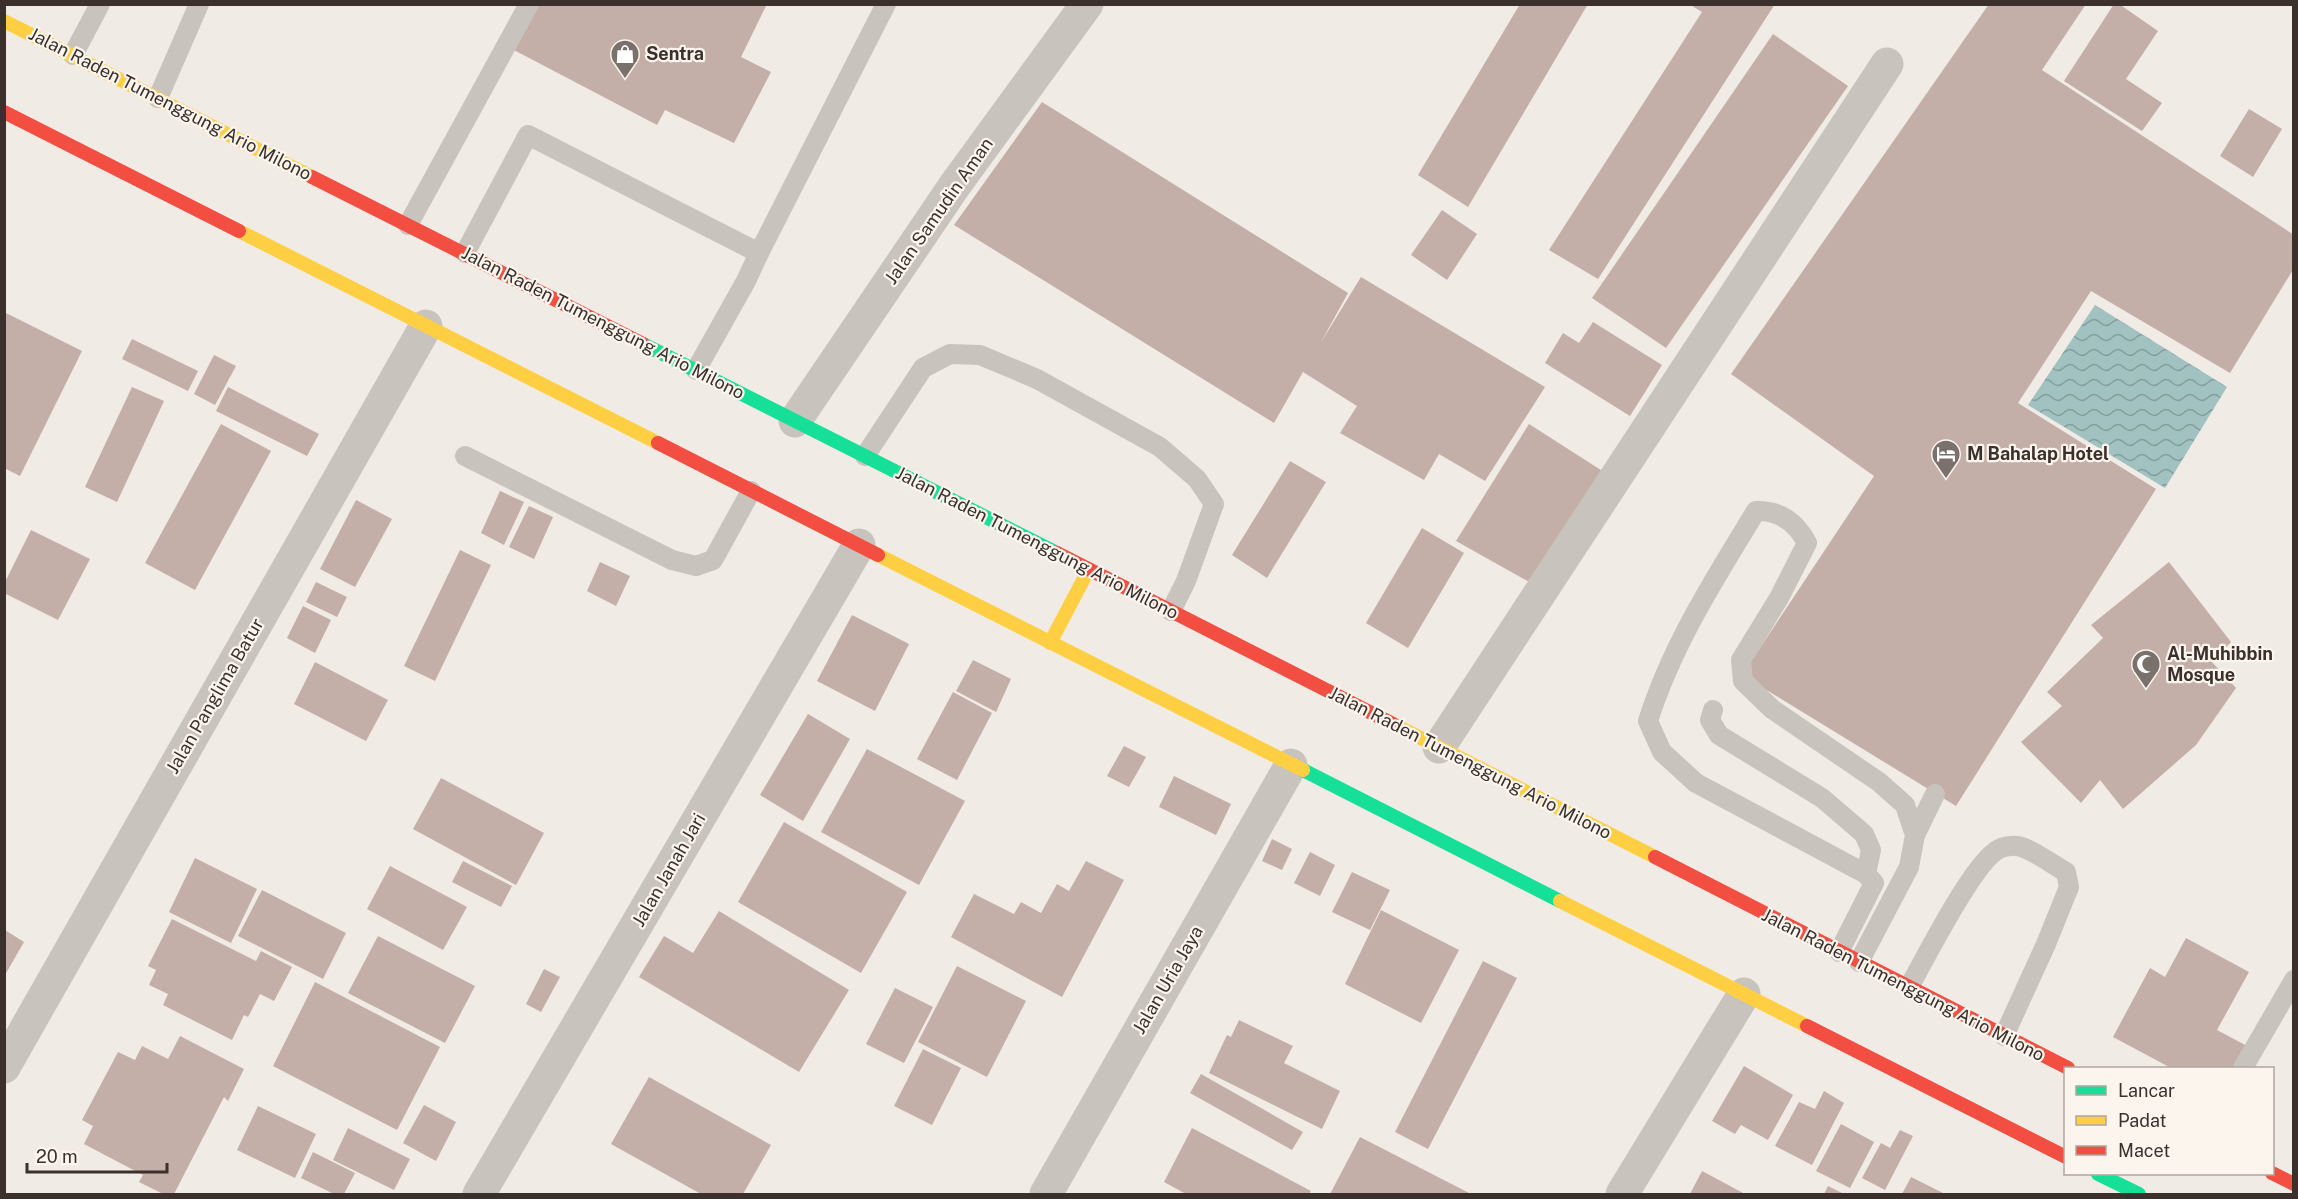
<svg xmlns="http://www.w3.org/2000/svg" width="2298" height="1199" font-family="'Public Sans',sans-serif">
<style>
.water{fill:url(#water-waves)}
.building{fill:#c3afa7}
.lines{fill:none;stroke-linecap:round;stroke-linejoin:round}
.lane{stroke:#c9c3be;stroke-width:20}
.street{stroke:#c9c3be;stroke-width:33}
.fast{stroke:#16e098;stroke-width:14}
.slow{stroke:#ffcf43;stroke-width:14}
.jam{stroke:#f24e42;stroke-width:14}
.labels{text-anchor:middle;stroke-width:4.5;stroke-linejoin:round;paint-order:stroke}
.poi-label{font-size:18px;font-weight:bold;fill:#3b302b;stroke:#fbf5ee;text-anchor:start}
.street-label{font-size:18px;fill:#3b302b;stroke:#fbf5ee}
</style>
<defs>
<pattern id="water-waves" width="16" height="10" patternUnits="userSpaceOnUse" patternTransform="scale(1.5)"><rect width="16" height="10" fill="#a1c2c1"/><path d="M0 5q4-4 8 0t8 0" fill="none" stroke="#849e9d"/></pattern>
</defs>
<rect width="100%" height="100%" fill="#f0ebe5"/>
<polygon class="water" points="2095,305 2227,387 2165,488 2028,405"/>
<g class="building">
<polygon points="535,4 767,4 741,57 771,72 734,143 665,110 657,125 512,49"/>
<polygon points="1520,4 1588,4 1468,207 1418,175"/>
<polygon points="1689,4 1775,4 1598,279 1549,250 1702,12"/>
<polygon points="1989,4 2086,4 2042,70 2294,235 2294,268 2230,373 2091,291 2018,403 2156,489 1956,806 1742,675 1874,476 1731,374"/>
<polygon points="2114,4 2119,4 2158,31 2126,79 2162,103 2142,131 2064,81"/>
<polygon points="1773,34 1848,86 1666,348 1592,298"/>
<polygon points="1042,102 1348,293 1320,344 1361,277 1545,387 1485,481 1439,454 1424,480 1340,433 1357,406 1303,372 1274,423 954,225"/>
<polygon points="2249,109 2282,129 2253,177 2220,156"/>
<polygon points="1442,210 1477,234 1447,280 1411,255"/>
<polygon points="4,312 82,351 20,476 4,468"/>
<polygon points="1593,322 1662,365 1630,416 1545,363 1563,333 1579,343"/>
<polygon points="132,339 198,371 188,391 122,359"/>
<polygon points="214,355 236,366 215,405 194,394"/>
<polygon points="132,387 164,401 117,502 85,487"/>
<polygon points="228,387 319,434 307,456 216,411"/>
<polygon points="221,424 271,451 195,590 145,563"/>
<polygon points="1529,424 1604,472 1531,583 1456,541"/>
<polygon points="1290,461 1326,482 1267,578 1232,555"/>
<polygon points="500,491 524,502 504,545 481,533"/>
<polygon points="356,500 392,519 355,587 320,569"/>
<polygon points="529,506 553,517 534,559 509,547"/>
<polygon points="1422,528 1464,553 1408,648 1366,623"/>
<polygon points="31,530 90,559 58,620 4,593 4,584"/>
<polygon points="460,550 491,565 435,681 404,666"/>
<polygon points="600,562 630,576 616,606 587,591"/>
<polygon points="2169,562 2231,642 2212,662 2236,688 2196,745 2123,809 2100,780 2081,803 2021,742 2062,706 2047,692 2103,638 2091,625"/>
<polygon points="316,582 347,597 337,617 306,602"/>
<polygon points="303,606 331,620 315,653 287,638"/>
<polygon points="852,615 909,644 875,711 817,681"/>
<polygon points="973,660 1011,679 996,712 956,691"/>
<polygon points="315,662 388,700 366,741 294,704"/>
<polygon points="953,692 992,713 957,780 917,759"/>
<polygon points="808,714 850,739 803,821 760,795"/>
<polygon points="1124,746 1146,757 1129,787 1107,776"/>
<polygon points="867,749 965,801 919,885 821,832"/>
<polygon points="1174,776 1231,804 1216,835 1159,807"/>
<polygon points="441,778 544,833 516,885 413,829"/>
<polygon points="784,822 907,892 861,973 738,902"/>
<polygon points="1272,839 1292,849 1282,870 1262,861"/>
<polygon points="1310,852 1335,865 1320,896 1294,883"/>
<polygon points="195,858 257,889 231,943 169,912"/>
<polygon points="463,861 512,886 501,907 452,882"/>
<polygon points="1086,861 1124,880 1062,997 951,937 974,894 1014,914 1021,902 1041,913 1057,884 1069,891"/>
<polygon points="390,866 467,907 443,950 367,909"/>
<polygon points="1352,872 1390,890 1370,930 1332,912"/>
<polygon points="262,890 346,933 323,979 238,936"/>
<polygon points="1381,910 1459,950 1421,1023 1345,984"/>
<polygon points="719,911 849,990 799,1072 639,977 664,936 693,953"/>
<polygon points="172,919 256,961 261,951 292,967 274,1001 260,994 248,1017 244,1015 232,1040 163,1005 168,994 149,985 156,970 148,966"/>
<polygon points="5,930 24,942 5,975"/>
<polygon points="378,936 475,986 445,1043 348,993"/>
<polygon points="2186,938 2249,972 2217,1030 2249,1047 2237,1068 2171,1068 2113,1037 2150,968 2165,977"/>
<polygon points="1483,961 1517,978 1428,1149 1395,1132"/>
<polygon points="957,966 1026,1001 987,1077 918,1042"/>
<polygon points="544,969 560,977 541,1012 526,1004"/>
<polygon points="315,982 440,1047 397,1130 273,1066"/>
<polygon points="895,988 933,1007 904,1063 866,1044"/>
<polygon points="1239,1020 1293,1046 1284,1063 1340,1091 1322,1129 1209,1073 1227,1035 1231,1037"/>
<polygon points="180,1036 244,1069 228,1101 224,1097 174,1194 163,1194 139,1182 143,1175 84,1144 93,1126 82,1120 118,1052 135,1060 142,1046 168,1059"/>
<polygon points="923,1049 961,1068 932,1125 894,1106"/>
<polygon points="1744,1066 1793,1095 1768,1140 1741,1125 1735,1134 1712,1121"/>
<polygon points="1201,1074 1303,1132 1292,1150 1190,1093"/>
<polygon points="649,1077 771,1145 743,1194 701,1194 611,1144"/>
<polygon points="1824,1091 1844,1103 1812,1165 1775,1146 1799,1102 1815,1109"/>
<polygon points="424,1105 456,1122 436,1161 403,1143"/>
<polygon points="258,1106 316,1134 295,1178 237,1150"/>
<polygon points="1841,1124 1874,1142 1850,1188 1816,1171"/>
<polygon points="348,1128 410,1159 394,1190 333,1160"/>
<polygon points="1192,1128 1311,1191 1309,1194 1186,1194 1164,1182"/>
<polygon points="1900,1130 1913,1136 1885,1190 1862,1178 1881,1143 1890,1148"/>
<polygon points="1360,1137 1471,1194 1330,1194"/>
<polygon points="313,1152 355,1173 344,1194 334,1194 301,1178"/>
<polygon points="1702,1171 1745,1194 1690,1194"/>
<polygon points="1911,1177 1945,1194 1902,1194"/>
<polygon points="1828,1186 1844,1194 1824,1194"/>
</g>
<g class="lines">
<g class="lane">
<polyline points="73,55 100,4"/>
<polyline points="158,98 199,4"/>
<polyline points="408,225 529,4"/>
<polyline points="465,253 528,135 759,253 746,281 696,370"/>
<polyline points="759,253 886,4"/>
<polyline points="465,456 672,560 696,566 713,560 751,491"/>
<polyline points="865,456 923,368 950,354 980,355 1037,379 1160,447 1197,479 1214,504 1186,581 1171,611"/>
<polyline points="1713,710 1710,720 1719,735 1822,798 1864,834 1871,850 1866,874"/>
<polyline points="1915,835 1935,794"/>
<path d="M1839 952 1874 883 1866 874 1696 783 1662 752 1648 721C1672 645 1715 578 1756 511 1779 510 1796 522 1807 543L1779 598 1741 660 1743 681 1772 709 1879 782 1905 805 1915 835 1909 867 1859 962"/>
<path d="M1909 987C1925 959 1974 861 1999 849 2002 847 2013 845 2017 846 2029 847 2055 866 2066 872L2069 887 2046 944 2004 1036"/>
<polyline points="2243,1068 2294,980"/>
</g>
<g class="street">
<polyline points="795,421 955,185 1087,4"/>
<polyline points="1439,747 1887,64"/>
<polyline points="4,1067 426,326"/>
<polyline points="479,1194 859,545"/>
<polyline points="1046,1194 1291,765"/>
<polyline points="1622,1194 1744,994"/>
</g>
<g class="fast">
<polyline points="643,344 1057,553"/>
<polyline points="1303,770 1560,901"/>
<polyline points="2098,1174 2139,1194"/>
</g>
<g class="slow">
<polyline points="4,21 312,177"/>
<polyline points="239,231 658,443"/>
<polyline points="878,555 1303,770"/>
<polyline points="1050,643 1089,569"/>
<polyline points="1393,724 1655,857"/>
<polyline points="1560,901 1807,1026"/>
</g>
<g class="jam">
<polyline points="4,112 239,231"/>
<polyline points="312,177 643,344"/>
<polyline points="658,443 878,555"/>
<polyline points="1057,553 1393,724"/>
<polyline points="1655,857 2068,1068"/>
<polyline points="1807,1026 2066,1157"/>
<polyline points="2272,1173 2294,1184"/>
</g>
</g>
<defs>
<g id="shop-pin" transform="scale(1.5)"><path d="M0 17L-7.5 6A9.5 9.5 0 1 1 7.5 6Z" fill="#7a716c" stroke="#fbf5ee"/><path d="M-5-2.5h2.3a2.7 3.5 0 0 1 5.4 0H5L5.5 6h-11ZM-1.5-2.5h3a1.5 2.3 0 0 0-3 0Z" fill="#fff"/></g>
<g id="hotel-pin" transform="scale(1.5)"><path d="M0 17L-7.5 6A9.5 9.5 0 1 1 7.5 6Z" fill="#7a716c" stroke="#fbf5ee"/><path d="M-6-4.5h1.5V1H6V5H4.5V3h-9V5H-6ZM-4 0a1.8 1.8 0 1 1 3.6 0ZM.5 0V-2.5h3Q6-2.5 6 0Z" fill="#fff"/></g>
<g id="mosque-pin" transform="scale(1.5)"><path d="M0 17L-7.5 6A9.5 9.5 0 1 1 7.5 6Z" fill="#7a716c" stroke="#fbf5ee"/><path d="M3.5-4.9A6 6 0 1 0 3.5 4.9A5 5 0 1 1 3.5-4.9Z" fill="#fff"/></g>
</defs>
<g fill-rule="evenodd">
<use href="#shop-pin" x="625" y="54"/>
<use href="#hotel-pin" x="1946" y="454"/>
<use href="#mosque-pin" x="2146" y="664"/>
</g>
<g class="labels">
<g class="poi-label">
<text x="646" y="60">Sentra</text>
<text x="1967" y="460">M Bahalap Hotel</text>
<text x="2167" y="660">Al-Muhibbin<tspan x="2167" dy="21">Mosque</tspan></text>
</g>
<g class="street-label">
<text transform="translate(170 104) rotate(27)" y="6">Jalan Raden Tumenggung Ario Milono</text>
<text transform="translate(939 211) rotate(-55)" y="6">Jalan Samudin Aman</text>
<text transform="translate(603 323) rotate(27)" y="6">Jalan Raden Tumenggung Ario Milono</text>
<text transform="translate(1037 543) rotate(27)" y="6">Jalan Raden Tumenggung Ario Milono</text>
<text transform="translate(215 696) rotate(-60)" y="6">Jalan Panglima Batur</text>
<text transform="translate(1470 763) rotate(27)" y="6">Jalan Raden Tumenggung Ario Milono</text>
<text transform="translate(669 870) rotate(-60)" y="6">Jalan Janah Jari</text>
<text transform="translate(1168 980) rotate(-60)" y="6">Jalan Uria Jaya</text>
<text transform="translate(1903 985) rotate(27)" y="6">Jalan Raden Tumenggung Ario Milono</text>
</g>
</g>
<rect width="2298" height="1199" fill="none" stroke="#3b302b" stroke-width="12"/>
<rect x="2064" y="1067" width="210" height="108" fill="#fbf5ee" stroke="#aea6a0" stroke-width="1.5"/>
<rect x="2076" y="1086" width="30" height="9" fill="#16e098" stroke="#aea6a0" stroke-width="1.5"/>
<text x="2118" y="1097" font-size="18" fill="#3b302b">Lancar</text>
<rect x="2076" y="1116" width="30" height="9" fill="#ffcf43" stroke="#aea6a0" stroke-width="1.5"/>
<text x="2118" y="1127" font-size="18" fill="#3b302b">Padat</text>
<rect x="2076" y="1146" width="30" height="9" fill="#f24e42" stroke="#aea6a0" stroke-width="1.5"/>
<text x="2118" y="1157" font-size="18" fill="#3b302b">Macet</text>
<path d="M27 1163v9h140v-9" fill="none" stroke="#3b302b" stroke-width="3"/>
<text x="36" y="1163" font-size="18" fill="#3b302b" stroke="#fbf5ee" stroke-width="4.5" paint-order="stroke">20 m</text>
</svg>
